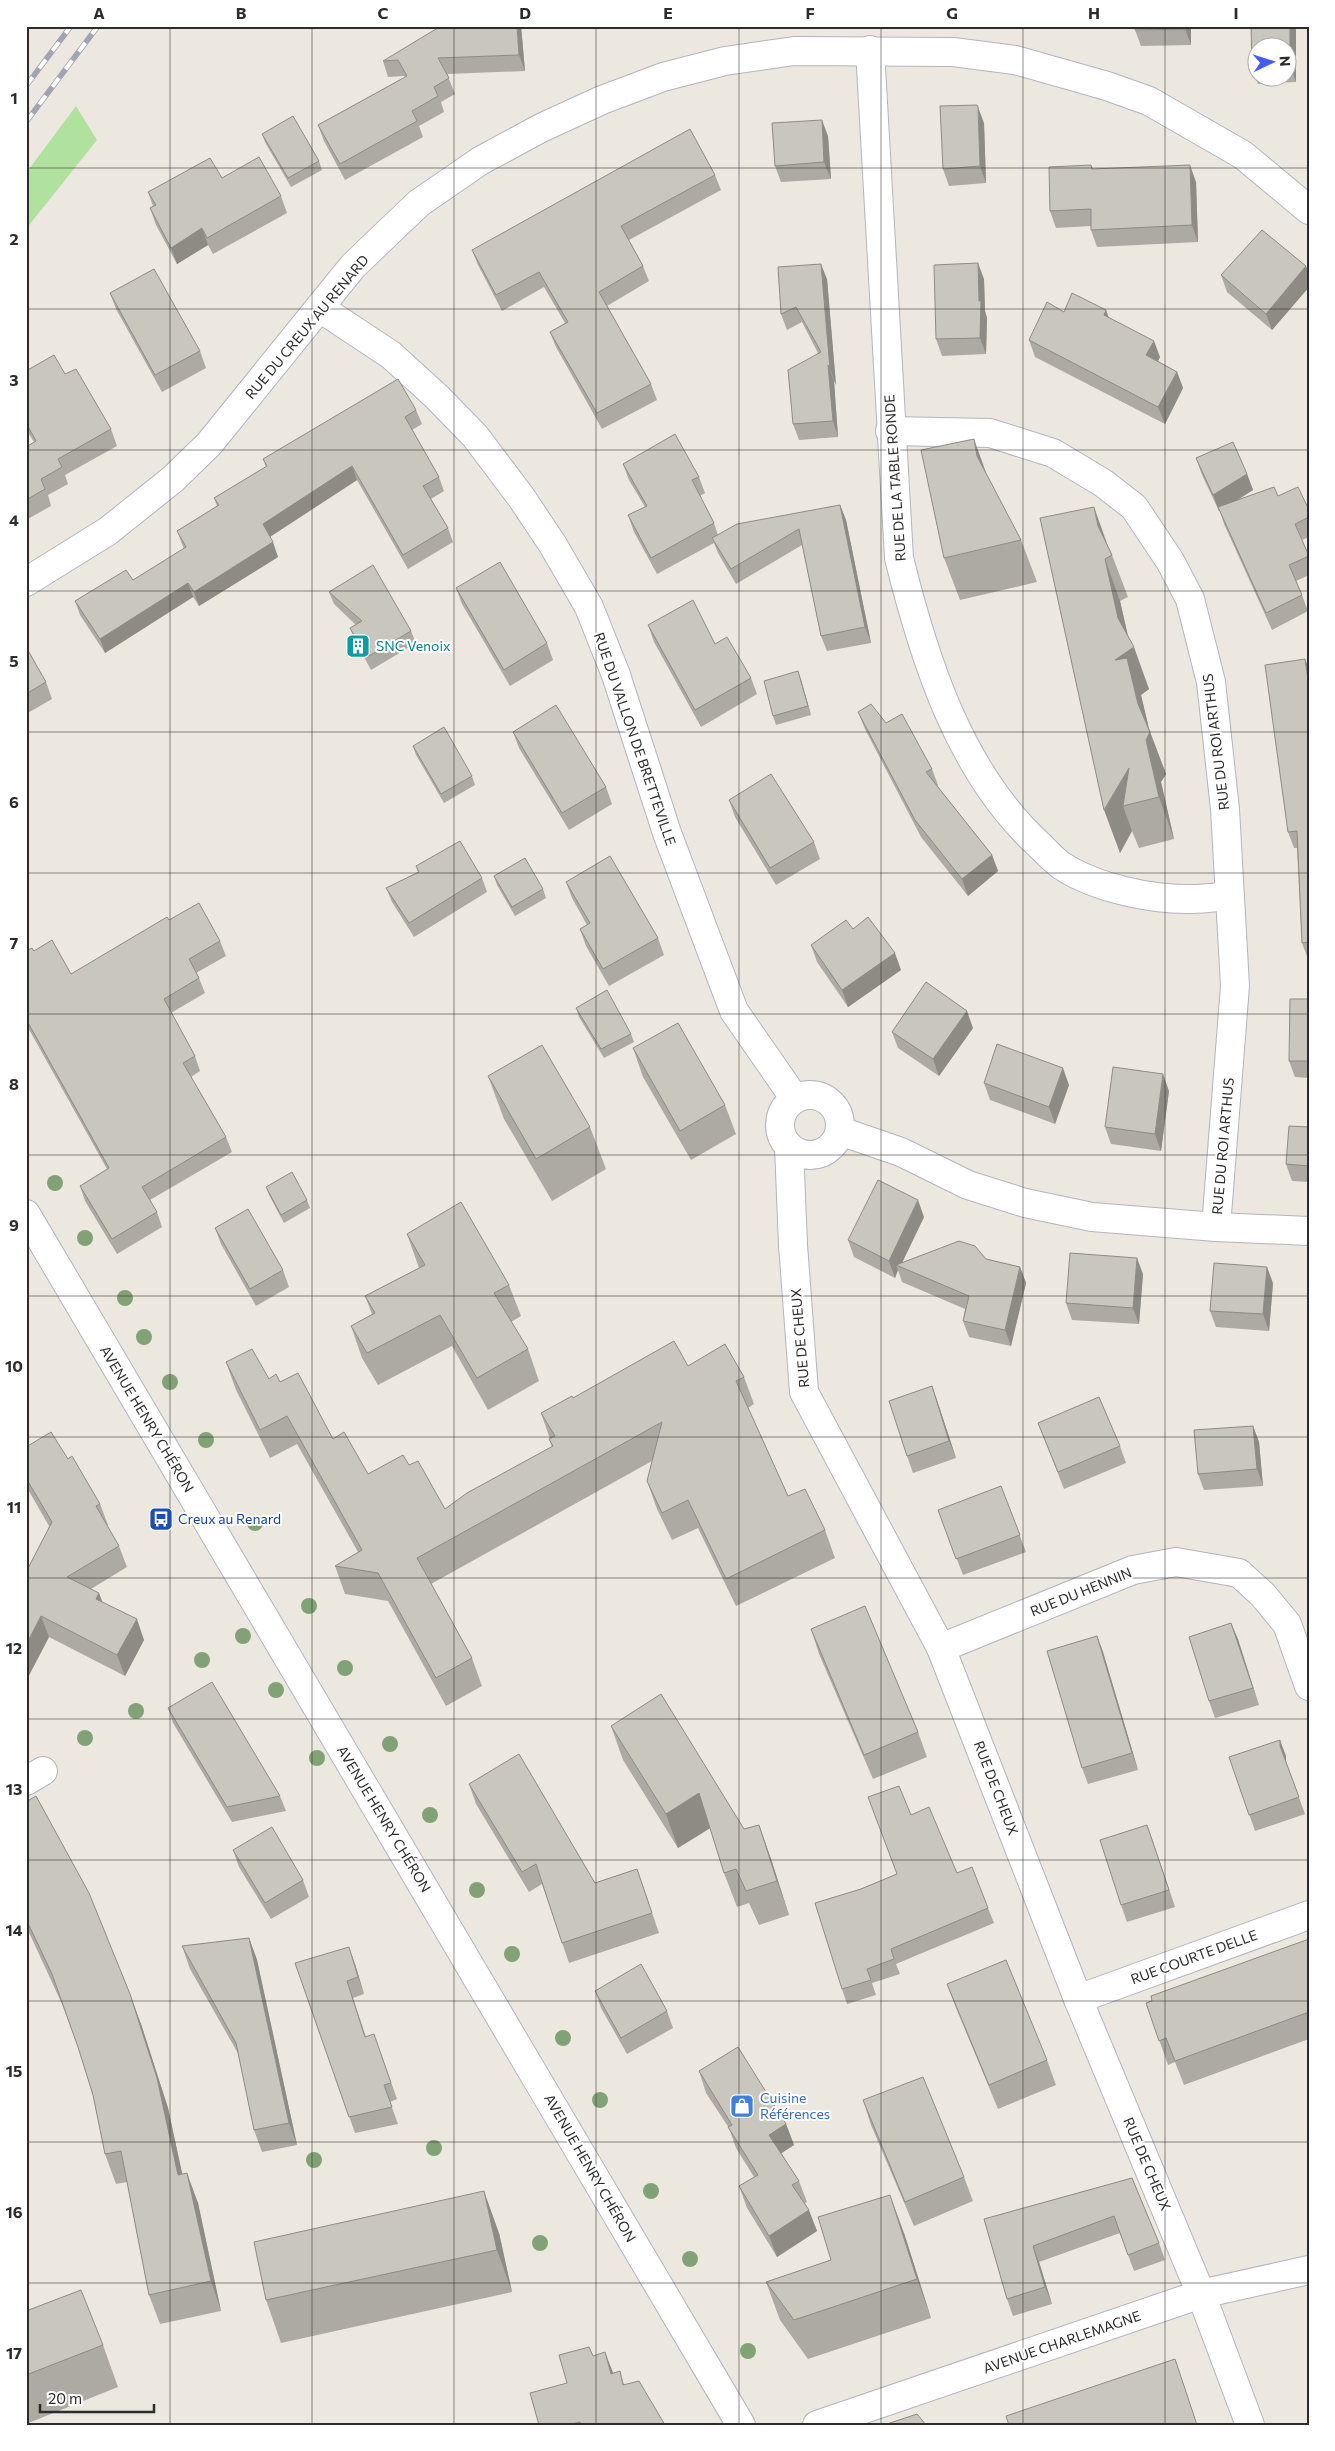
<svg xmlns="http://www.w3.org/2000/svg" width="1335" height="2451" font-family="Commissioner,sans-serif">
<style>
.green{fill:#b1e19e}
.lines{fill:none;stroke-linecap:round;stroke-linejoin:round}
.minor-casing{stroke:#b2b4bf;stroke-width:30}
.tertiary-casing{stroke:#b2b4bf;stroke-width:30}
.secondary-casing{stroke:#b2b4bf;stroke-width:30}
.minor{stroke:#fff;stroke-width:28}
.tertiary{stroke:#fff;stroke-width:28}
.secondary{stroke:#fff;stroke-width:28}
.rail-casing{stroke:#a2a3b5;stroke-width:5.5}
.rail{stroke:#fff;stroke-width:4;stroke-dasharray:11;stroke-linecap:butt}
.tree{fill:#81a274}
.wall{fill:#adaaa3;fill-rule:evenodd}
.shaded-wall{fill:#8d8b84}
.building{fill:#c9c6bd;stroke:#8d8b84}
.grid{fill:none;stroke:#2c2c2c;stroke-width:1;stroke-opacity:0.55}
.labels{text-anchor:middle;stroke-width:4;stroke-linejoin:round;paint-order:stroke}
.street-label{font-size:14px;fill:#2c2c2c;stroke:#fff}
.culture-label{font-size:14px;fill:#0d838f;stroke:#fff;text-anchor:start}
.transit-label{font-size:14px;fill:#164399;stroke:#fff;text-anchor:start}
.shop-label{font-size:14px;fill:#366cbe;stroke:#fff;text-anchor:start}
.neatline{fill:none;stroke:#2c2c2c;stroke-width:2}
.grid-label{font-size:16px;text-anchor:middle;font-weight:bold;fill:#2c2c2c}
</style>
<rect width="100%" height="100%" fill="#ede8df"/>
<polygon class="green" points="76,106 97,140 26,229 26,173"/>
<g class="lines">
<g class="minor-casing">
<g id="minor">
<path d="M870 50 899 558C924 659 959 770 1037 843 1045 850 1053 860 1062 866 1096 888 1152 900 1192 899 1205 899 1218 897 1230 896"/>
<polyline points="320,308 391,355 437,397 475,436 521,497 553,545 589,607 616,675 667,833 734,1011 795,1099"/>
<polyline points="890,431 990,433 1053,453 1103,483 1134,507 1170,561 1190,599 1211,682 1225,809 1235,986 1216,1227"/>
<polyline points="26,582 108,531 173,479 209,444 353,266 419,203 480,161 541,128 602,100 663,77 725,61 794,51 953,52 1015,60 1107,86 1149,101 1243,155 1309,210"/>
<circle cx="810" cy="1125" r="30"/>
<polyline points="840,1131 901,1152 968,1185 1025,1203 1092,1217 1216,1227 1309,1231"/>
<polyline points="789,1147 793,1245 804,1392 941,1648 1078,1999 1201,2294 1250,2425"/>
<polyline points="941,1648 1133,1570 1176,1562 1239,1573 1263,1595 1287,1624 1309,1686"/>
<polyline points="26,1781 43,1771"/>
<polyline points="1078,1999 1309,1915"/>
</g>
</g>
<g class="tertiary-casing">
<polyline id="tertiary" points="817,2425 1201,2294 1309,2270"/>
</g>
<g class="secondary-casing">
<polyline id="secondary" points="26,1214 741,2425"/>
</g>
<use href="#minor" class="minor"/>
<use href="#tertiary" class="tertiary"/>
<use href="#secondary" class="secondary"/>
<g class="rail-casing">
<g id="rail">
<polyline points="26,86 71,26"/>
<polyline points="26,122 98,26"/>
</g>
</g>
<use href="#rail" class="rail"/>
</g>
<g class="tree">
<circle cx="55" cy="1183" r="8"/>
<circle cx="85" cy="1238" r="8"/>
<circle cx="125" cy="1298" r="8"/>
<circle cx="144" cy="1337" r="8"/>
<circle cx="170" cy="1382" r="8"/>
<circle cx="206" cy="1440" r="8"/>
<circle cx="255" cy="1523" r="8"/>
<circle cx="309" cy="1606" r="8"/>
<circle cx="243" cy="1636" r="8"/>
<circle cx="202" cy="1660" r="8"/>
<circle cx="345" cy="1668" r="8"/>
<circle cx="276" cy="1690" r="8"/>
<circle cx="136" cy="1711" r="8"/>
<circle cx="85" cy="1738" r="8"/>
<circle cx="390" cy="1744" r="8"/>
<circle cx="317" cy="1758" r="8"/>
<circle cx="430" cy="1815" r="8"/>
<circle cx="477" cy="1890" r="8"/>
<circle cx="512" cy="1954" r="8"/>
<circle cx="563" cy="2038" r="8"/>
<circle cx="600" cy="2100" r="8"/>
<circle cx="434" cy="2148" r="8"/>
<circle cx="314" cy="2160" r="8"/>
<circle cx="651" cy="2191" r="8"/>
<circle cx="540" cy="2243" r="8"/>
<circle cx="690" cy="2259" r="8"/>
<circle cx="748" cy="2351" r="8"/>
</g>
<g class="wall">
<polygon points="521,26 525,71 447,74 455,94 441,102 444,112 419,126 423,137 345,180 324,141 318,125 405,77 404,76 388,77 383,61"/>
<polygon points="1135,26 1191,26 1191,45 1141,46 1135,30"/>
<path d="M1251 26H1296V82L1258 84 1252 67ZM1258 48H1288V78H1258Z"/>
<polygon points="984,123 986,183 949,186 943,169"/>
<polygon points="262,134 319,161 322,170 291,187 265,142"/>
<polygon points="828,136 831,179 781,182 775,166"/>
<polygon points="1091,165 1093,169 1196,182 1198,242 1097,247 1091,230 1091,226 1056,228 1050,211"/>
<polygon points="715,175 721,190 629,240 643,266 649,281 607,306 651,384 657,400 602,429 556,347 550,332 565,323 544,287 502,311 478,265 472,250"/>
<polygon points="222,178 281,196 287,213 213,254 208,245 177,264 156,225 150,208 153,206 148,192"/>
<polygon points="1306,266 1309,275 1309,287 1272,330 1227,292 1221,275"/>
<polygon points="827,279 836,385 834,381 838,437 799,440 793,424 818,353 802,322 787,330 781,314"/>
<polygon points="984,279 985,311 987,318 986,354 942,356 936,339"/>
<polygon points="110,293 200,351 206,368 162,392 116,309"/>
<polygon points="1106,310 1109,318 1160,357 1158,361 1177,372 1183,388 1165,424 1035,357 1029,340 1064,312"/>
<polygon points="26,371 65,374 111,429 117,446 65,475 68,484 48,495 51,506 26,520 26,447 34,442 26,429"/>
<polygon points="416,410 422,424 412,430 439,477 444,491 431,499 448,528 453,542 408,569 357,480 270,537 278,557 199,606 193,597 105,653 80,615 75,601 133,580 184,549 177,531 217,506 214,498 266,467 263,459"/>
<polygon points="1196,458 1247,474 1253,490 1238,500 1278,496 1309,510 1309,537 1302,540 1309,555 1309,575 1296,581 1302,595 1308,611 1272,630 1224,524 1220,511 1219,511 1202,475"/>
<polygon points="623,464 699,477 705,493 700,496 714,523 718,535 840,505 846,520 871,643 827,651 821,636 802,545 736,584 718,553 714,543 657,574 634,532 628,515 645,507 629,480"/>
<polygon points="1040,518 1109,548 1112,555 1128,597 1120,601 1128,637 1149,689 1141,695 1149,729 1166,774 1161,782 1174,839 1139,848 1132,831 1120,853"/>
<polygon points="1021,540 1037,582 960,600 944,558"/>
<polygon points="456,588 547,643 553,660 510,686 462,604"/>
<polygon points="329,592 411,631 416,643 371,670 355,640 350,628 356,625 334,604"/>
<polygon points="648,625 751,678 757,694 701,727 654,642"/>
<polygon points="26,647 46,682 52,699 26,714"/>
<polygon points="1305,659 1309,669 1309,959 1308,959 1302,943 1297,848 1294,848 1288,832"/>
<polygon points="801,680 811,715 776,725 773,716"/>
<polygon points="858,712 886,723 932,769 938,785 937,786 992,855 998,871 968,896 921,837 865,729"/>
<polygon points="513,732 606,787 612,804 569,830 519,748"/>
<polygon points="413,746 472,776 475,785 444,803 416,755"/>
<polygon points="729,800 814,842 820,859 776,885 735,817"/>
<polygon points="416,866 482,878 487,892 414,937 392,902 386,888 418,872"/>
<polygon points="494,876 543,889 546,898 515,916 497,885"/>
<polygon points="566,882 658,938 664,955 609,986 586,946 580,929 587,925 572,898"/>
<polygon points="169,920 220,941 226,956 196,973 199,978 205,993 171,1013 195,1056 200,1071 191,1077 226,1137 232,1152 150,1200 157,1212 162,1227 117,1254 85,1201 80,1186 107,1169 26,1024 26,951 34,951 71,974"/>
<polygon points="853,929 901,970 848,1007 817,962 811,945"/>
<polygon points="1309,999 1309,1078 1295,1077 1289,1061"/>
<polygon points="576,1008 631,1034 634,1042 604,1058 579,1017"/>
<polygon points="973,1028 939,1076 898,1048 892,1032"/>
<polygon points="633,1048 725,1105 736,1134 691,1160 643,1077"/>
<polygon points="488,1076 590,1127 606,1169 552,1201 504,1119"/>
<polygon points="984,1083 1069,1085 1055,1124 990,1100"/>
<polygon points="1169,1091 1161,1151 1111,1144 1105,1127"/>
<polygon points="1309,1127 1309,1182 1292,1181 1286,1164"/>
<polygon points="266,1187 307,1200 310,1208 284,1223 269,1195"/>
<polygon points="924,1217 902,1263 986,1259 1020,1267 1026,1283 1011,1346 969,1337 963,1321 965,1309 902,1282 898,1270 895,1278 854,1257 848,1240"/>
<polygon points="215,1228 283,1270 289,1287 256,1306 221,1244"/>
<polygon points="407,1234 509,1285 521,1316 511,1322 528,1349 539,1381 488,1410 452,1346 378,1385 362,1358 351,1326 372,1314 365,1296 419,1268"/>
<polygon points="1143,1274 1139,1324 1072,1320 1066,1303"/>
<polygon points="1273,1283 1269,1331 1216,1327 1210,1311"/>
<polygon points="226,1362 269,1379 280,1382 333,1439 368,1474 409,1465 445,1509 552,1447 549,1439 550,1439 541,1413 573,1398 688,1366 744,1377 754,1404 748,1408 788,1496 825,1530 835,1558 736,1606 698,1528 672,1540 657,1509 647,1481 652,1461 431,1584 472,1658 482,1686 446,1706 388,1601 345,1594 335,1566 358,1552 297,1444 270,1458 236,1390"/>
<polygon points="932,1386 956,1458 913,1473 907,1456"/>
<polygon points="1038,1423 1120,1446 1126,1463 1064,1489"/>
<polygon points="1253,1426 1259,1442 1263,1486 1204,1490 1198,1474"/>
<polygon points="26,1447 68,1459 100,1504 108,1525 107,1526 119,1546 127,1567 91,1589 102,1602 144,1640 125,1676 49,1637 26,1681 49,1526 26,1486"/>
<polygon points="1001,1486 1026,1552 963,1575 938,1510"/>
<polygon points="1231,1623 1259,1705 1215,1718 1209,1701"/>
<polygon points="811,1629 918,1732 927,1757 873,1779 819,1654"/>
<polygon points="1097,1636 1103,1652 1138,1770 1088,1784 1082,1768"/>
<polygon points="168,1708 280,1796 286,1811 232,1822 173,1723"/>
<polygon points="611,1726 744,1829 759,1825 771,1859 789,1915 759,1925 749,1903 737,1907 724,1873 710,1828 678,1848 623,1760"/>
<polygon points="1286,1756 1286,1762 1305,1814 1255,1831 1229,1757"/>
<polygon points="469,1784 595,1883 637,1869 659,1933 569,1963 542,1884 529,1892 476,1804"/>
<polygon points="26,1802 141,2024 168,2108 182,2174 198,2203 221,2311 160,2324 149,2295 127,2182 116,2184 105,2154 93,2095 78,2047 62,2004 26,1926"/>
<polygon points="911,1815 957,1873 988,1908 994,1923 896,1964 900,1974 872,1983 876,1995 847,2004 842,1989 861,1889 897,1874"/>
<polygon points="1147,1825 1175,1907 1127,1922 1121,1905"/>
<polygon points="233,1850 303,1880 309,1897 271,1919 239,1867"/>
<polygon points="249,1938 257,1960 297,2145 262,2152 254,2130 239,2055 190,1969 182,1946"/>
<polygon points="1309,1939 1309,2039 1184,2085 1175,2062 1168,2065 1146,2003"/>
<polygon points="295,1963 355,1964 364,1994 353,1998 366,2037 380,2051 397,2099 390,2102 398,2124 355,2133"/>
<polygon points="947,1984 1047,2060 1056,2085 998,2109 956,2008"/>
<polygon points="595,1991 667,2011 673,2028 627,2054 601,2008"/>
<polygon points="699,2071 786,2124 794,2145 781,2153 799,2181 807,2202 805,2203 817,2231 777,2257 747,2208 739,2186 754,2177 736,2148 729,2128 706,2093"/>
<polygon points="863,2100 964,2177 973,2201 914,2226 871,2125"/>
<polygon points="1132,2178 1159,2243 1165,2260 1134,2271 1120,2233 1039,2262 1052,2304 1013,2316 1007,2299 984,2219"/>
<polygon points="499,2233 512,2292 281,2343 266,2300"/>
<polygon points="904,2233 931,2318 808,2359 780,2320 766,2282 831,2260"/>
<polygon points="26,2311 103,2345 118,2387 26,2424"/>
<polygon points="593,2356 613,2373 620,2371 624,2385 665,2425 539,2425 567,2383"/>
</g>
<g class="shaded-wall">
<polygon points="517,26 521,26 525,71 519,55"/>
<polygon points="1185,26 1191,26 1191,45 1185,29"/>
<polygon points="1290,26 1296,26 1296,82 1290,65"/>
<polygon points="978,107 984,123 986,183 980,166"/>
<polygon points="822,120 828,136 831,179 824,162"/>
<polygon points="1190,165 1196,182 1198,242 1192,225"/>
<polygon points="202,228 208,245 177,264 171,248"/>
<polygon points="978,263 984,279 985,311 987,318 986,354 980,338"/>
<polygon points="821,264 827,279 836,385 830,369"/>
<polygon points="1306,266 1309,275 1309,287 1272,330 1266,314"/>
<polygon points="1106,310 1112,327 1104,315"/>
<polygon points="1154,341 1160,357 1152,372 1146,355"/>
<polygon points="828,365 834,381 838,437 833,421"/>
<polygon points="1177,372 1183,388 1165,424 1158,407"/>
<polygon points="974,439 989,481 977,456"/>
<polygon points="352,466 357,480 268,538 263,524"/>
<polygon points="1247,474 1253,490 1219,511 1213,495"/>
<polygon points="840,505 846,520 871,643 865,627"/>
<polygon points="1094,507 1109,549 1098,526"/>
<polygon points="273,542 278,557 199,606 194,592"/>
<polygon points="1105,559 1120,601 1131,649 1134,647 1149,689 1141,695 1150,733 1150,732 1166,774 1161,782 1174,839 1159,797 1146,740 1115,660 1118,618"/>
<polygon points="188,583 193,597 105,653 100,639"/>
<polygon points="1305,659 1309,669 1309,685"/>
<polygon points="798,671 801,680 811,715 808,706"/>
<polygon points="1129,768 1123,806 1132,831 1120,853 1104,810"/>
<polygon points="992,855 998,871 968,896 962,879"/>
<polygon points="895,953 901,970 848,1007 842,990"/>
<polygon points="967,1011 973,1028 939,1076 933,1059"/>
<polygon points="1063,1068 1069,1085 1055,1124 1049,1107"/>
<polygon points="1163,1074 1169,1091 1161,1151 1155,1134"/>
<polygon points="918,1200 924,1217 900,1267 896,1265 898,1270 895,1278 889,1261"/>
<polygon points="1137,1258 1143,1274 1139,1324 1133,1308"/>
<polygon points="1020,1267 1026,1283 1011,1346 1005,1330"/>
<polygon points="1267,1267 1273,1283 1269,1331 1263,1314"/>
<polygon points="932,1386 938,1403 956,1458 949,1441"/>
<polygon points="1253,1426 1259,1442 1263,1486 1257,1469"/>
<polygon points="99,1593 107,1614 96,1599"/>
<polygon points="41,1616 49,1637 26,1681 26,1645"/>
<polygon points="137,1619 144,1640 125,1676 117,1655"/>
<polygon points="1231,1623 1238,1639 1259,1705 1253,1688"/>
<polygon points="1097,1636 1103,1652 1138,1770 1132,1753"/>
<polygon points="1280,1740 1286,1756 1286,1762 1305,1814 1280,1746"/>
<polygon points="699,1793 712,1827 678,1848 666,1814"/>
<polygon points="759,1825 771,1859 789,1915 777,1881"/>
<polygon points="1147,1825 1153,1842 1175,1907 1169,1890"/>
<polygon points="249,1938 257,1960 297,2145 289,2123"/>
<polygon points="349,1947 355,1964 364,1994 358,1977"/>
<polygon points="130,1994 141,2024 168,2108 189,2205 178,2175"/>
<polygon points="786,2124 794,2145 777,2156 769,2135"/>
<polygon points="187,2173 198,2203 221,2311 211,2281"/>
<polygon points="484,2191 499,2233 512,2292 497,2250"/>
<polygon points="890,2195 904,2233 931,2318 917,2279"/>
<polygon points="809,2210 817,2231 777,2257 769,2236"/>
<polygon points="1033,2246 1039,2262 1052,2304 1045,2287"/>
<polygon points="605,2352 614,2375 611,2374"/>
</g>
<g class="building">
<polygon points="441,26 517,26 519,55 438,58 449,78 434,87 438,96 412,111 417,121 340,164 318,125 407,76 398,60 383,61"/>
<polygon points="1135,26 1185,26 1185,29 1135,30"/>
<polygon points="1251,26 1290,26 1290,65 1288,65 1288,48 1258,48 1258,67 1252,67"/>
<polygon points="977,105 978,107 980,166 943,169 940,106"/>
<polygon points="293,116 319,161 288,178 262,134"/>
<polygon points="822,120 824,162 775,166 772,123"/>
<polygon points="690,129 715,175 621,226 643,266 599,292 651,384 597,413 550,332 568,322 539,272 496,295 472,250"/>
<polygon points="259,157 281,196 207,238 202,228 171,248 150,208 156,205 148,192 210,158 222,178"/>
<polygon points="1091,165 1092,169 1190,165 1192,225 1091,230 1091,209 1050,211 1049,167"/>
<polygon points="1262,230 1306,266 1266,314 1221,275"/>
<polygon points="978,263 979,301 981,301 980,338 936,339 934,265"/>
<polygon points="821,264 830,369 828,365 833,421 793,424 788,370 821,352 796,307 781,314 778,267"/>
<polygon points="154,269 200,351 155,375 110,293"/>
<polygon points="1072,293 1106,310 1104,315 1154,341 1146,355 1177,372 1158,407 1029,340 1047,302 1064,312"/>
<polygon points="54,355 65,374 76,369 111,429 58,459 62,467 41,479 45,489 26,500 26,447 36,441 26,423 26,371"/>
<polygon points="398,379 416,410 405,417 439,477 423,486 448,528 403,555 352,466 263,524 273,542 194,592 188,583 100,639 75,601 126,570 133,580 186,547 177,531 219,505 214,498 267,466 263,459"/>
<polygon points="675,434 699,477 692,480 714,523 651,558 628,515 647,506 623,464"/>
<polygon points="974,439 977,456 1021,540 944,558 921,450"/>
<polygon points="1233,442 1247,474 1213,495 1196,458"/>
<polygon points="1274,487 1278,496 1298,487 1309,510 1309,517 1295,524 1309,556 1289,565 1302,595 1266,613 1218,507"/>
<polygon points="840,505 865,627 821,636 799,529 731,569 712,538 737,524"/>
<polygon points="1094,507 1098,526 1112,555 1105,559 1118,618 1134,647 1115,660 1127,658 1138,704 1150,732 1146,740 1159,797 1123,806 1129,768 1104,810 1040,518"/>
<polygon points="500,562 547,643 504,670 456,588"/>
<polygon points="373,565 411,631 367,657 350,628 362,621 329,592"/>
<polygon points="693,600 715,644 727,637 751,678 695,710 648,625"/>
<polygon points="26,647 46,682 26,694"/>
<polygon points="1305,659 1309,685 1309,942 1302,943 1297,831 1288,832 1265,665"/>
<polygon points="798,671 808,706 773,716 764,681"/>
<polygon points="871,704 886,723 902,714 932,769 926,772 992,855 962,879 915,820 858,712"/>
<polygon points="556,705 606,787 562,813 513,732"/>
<polygon points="444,727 472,776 441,794 413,746"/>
<polygon points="771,774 814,842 770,868 729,800"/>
<polygon points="460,841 482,878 409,923 386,888 419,872 416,866"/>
<polygon points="610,856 658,938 603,969 580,929 590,923 566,882"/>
<polygon points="525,858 543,889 512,907 494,876"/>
<polygon points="199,903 220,941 189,959 199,978 164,999 195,1056 183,1063 226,1137 142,1187 157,1212 112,1239 80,1186 109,1168 26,1019 26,951 32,948 34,951 52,940 71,974 167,917 169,920"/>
<polygon points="868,917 895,953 842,990 811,945 846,920 853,929"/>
<polygon points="926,982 967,1011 933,1059 892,1032"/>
<polygon points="607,990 631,1034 601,1049 576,1008"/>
<polygon points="1290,999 1309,999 1309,1061 1289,1061"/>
<polygon points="678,1023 725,1105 680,1131 633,1048"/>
<polygon points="997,1044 1063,1068 1049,1107 984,1083"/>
<polygon points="542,1045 590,1127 536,1159 488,1076"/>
<polygon points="1113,1067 1163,1074 1155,1134 1105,1127"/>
<polygon points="1289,1126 1309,1127 1309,1166 1286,1164"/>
<polygon points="292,1172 307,1200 281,1215 266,1187"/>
<polygon points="878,1180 918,1200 889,1261 848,1240"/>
<polygon points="461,1202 509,1285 494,1293 528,1349 477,1378 440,1315 367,1353 351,1326 375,1313 365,1296 425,1265 407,1234"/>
<polygon points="248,1209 283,1270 250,1289 215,1228"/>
<polygon points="959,1241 975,1246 986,1259 1020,1267 1005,1330 963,1321 969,1296 896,1265"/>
<polygon points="1070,1253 1137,1258 1133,1308 1066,1303"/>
<polygon points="1214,1263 1267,1267 1263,1314 1210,1311"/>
<polygon points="674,1341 688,1366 725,1344 744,1377 736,1381 788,1496 805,1489 825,1530 726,1579 688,1500 662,1513 647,1481 662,1422 417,1558 472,1658 436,1678 378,1573 335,1566 362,1550 287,1416 260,1430 226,1362 252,1349 269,1379 276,1374 280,1382 298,1373 333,1439 344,1432 368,1474 403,1455 409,1465 418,1461 445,1509 467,1493 553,1446 549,1439 555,1436 541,1413 572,1396 573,1398"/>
<polygon points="932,1386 949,1441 907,1456 889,1401"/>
<polygon points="1099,1397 1120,1446 1058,1472 1038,1423"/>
<polygon points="1253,1426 1257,1469 1198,1474 1194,1430"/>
<polygon points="51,1432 68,1459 72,1456 100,1504 96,1506 119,1546 67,1577 99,1593 96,1599 137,1619 117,1655 41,1616 26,1645 26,1572 52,1522 26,1478 26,1447"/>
<polygon points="1001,1486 1020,1535 956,1559 938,1510"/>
<polygon points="865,1606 918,1732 864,1755 811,1629"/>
<polygon points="1231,1623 1253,1688 1209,1701 1189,1637"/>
<polygon points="1097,1636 1132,1753 1082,1768 1047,1651"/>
<polygon points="212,1682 280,1796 227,1807 168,1708"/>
<polygon points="661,1694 744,1829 759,1825 777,1881 746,1891 736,1869 724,1873 699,1793 666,1814 611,1726"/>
<polygon points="1280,1740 1280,1746 1299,1797 1249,1815 1229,1757"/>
<polygon points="519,1754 595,1883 637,1869 652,1913 562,1943 536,1864 522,1872 469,1784"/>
<polygon points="899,1786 911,1815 929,1807 957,1873 972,1867 988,1908 891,1949 894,1959 867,1969 871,1980 842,1989 815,1903 861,1889 897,1874 868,1797"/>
<polygon points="36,1796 89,1893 130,1994 157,2078 178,2175 187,2173 211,2281 149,2295 121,2151 105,2154 93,2095 78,2047 52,1974 26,1919 26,1802"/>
<polygon points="1147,1825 1169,1890 1121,1905 1100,1840"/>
<polygon points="272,1827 303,1880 265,1903 233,1850"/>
<polygon points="249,1938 289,2123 254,2130 236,2043 182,1946"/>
<polygon points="1309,1939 1309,2012 1175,2061 1166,2038 1159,2041 1146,2003 1152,2001 1151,1996"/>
<polygon points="349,1947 358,1977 347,1981 365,2037 374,2034 391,2083 384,2085 392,2107 349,2117 295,1963"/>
<polygon points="1006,1960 1047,2060 989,2085 947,1984"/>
<polygon points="641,1964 667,2011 621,2038 595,1991"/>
<polygon points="738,2047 786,2124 769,2135 799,2181 792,2185 809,2210 769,2236 739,2186 758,2175 728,2127 732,2125 699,2071"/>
<polygon points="923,2077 964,2177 905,2202 863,2100"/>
<polygon points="1132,2178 1159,2243 1128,2255 1114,2216 1033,2246 1045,2287 1007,2299 984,2219"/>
<polygon points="484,2191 497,2250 266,2300 254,2242"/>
<polygon points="890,2195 917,2279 794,2320 766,2282 831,2260 818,2217"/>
<polygon points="81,2290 103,2345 26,2375 26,2311"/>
<polygon points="589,2347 593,2356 605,2352 611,2374 620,2371 623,2385 639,2381 665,2425 581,2425 580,2422 568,2425 539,2425 530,2393 567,2383 559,2355"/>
<polygon points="1175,2359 1197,2425 1009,2425 1006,2416"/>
<polygon points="917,2414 926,2425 884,2425"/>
</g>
<path class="grid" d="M170 26V2425M312 26V2425M454 26V2425M596 26V2425M739 26V2425M881 26V2425M1023 26V2425M1165 26V2425M26 168H1309M26 309H1309M26 450H1309M26 591H1309M26 732H1309M26 873H1309M26 1014H1309M26 1155H1309M26 1296H1309M26 1437H1309M26 1578H1309M26 1719H1309M26 1860H1309M26 2001H1309M26 2142H1309M26 2283H1309"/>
<defs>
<g id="building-square" transform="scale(1.25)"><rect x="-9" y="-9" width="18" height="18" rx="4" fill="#0f9aa8" stroke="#fff"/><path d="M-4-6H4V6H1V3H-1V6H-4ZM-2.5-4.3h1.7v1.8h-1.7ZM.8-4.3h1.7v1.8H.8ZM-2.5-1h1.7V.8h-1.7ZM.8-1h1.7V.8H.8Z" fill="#fff"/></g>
<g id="bus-square" transform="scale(1.25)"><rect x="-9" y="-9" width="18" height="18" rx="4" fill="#1a4fb4" stroke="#fff"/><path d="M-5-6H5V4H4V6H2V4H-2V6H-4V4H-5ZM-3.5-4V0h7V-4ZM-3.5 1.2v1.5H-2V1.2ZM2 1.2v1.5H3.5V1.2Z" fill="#fff"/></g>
<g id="shop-square" transform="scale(1.25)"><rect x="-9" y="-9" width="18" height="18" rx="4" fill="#3f7fe0" stroke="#fff"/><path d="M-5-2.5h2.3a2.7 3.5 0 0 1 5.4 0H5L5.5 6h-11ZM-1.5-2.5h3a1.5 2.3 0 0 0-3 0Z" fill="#fff"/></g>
</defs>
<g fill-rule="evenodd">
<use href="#building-square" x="358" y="646"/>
<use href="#bus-square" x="161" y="1519"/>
<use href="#shop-square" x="742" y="2106"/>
</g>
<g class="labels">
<g class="street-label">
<text transform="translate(307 327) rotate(-50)" y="5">RUE DU CREUX AU RENARD</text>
<text transform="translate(895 478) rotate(-94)" y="5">RUE DE LA TABLE RONDE</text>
<text transform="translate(635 739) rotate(71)" y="5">RUE DU VALLON DE BRETTEVILLE</text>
<text transform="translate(1216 742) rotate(-97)" y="5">RUE DU ROI ARTHUS</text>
<text transform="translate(1223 1146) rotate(-85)" y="5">RUE DU ROI ARTHUS</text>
<text transform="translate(800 1338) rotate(-95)" y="5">RUE DE CHEUX</text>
<text transform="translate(147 1419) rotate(59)" y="5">AVENUE HENRY CHÉRON</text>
<text transform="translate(1081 1592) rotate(-22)" y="5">RUE DU HENNIN</text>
<text transform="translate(996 1788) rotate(69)" y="5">RUE DE CHEUX</text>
<text transform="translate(384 1819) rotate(59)" y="5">AVENUE HENRY CHÉRON</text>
<text transform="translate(1194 1957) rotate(-20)" y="5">RUE COURTE DELLE</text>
<text transform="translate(1147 2164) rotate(67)" y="5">RUE DE CHEUX</text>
<text transform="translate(590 2168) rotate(60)" y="5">AVENUE HENRY CHÉRON</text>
<text transform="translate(1062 2342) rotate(-19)" y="5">AVENUE CHARLEMAGNE</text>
</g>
<g class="culture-label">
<text x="376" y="651">SNC Venoix</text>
</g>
<g class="transit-label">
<text x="178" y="1524">Creux au Renard</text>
</g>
<g class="shop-label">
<text x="760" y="2103">Cuisine<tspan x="760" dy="16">Références</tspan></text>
</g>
</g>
<rect width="1335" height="2451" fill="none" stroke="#ffffff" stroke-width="55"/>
<g transform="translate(1272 62) rotate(86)"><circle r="24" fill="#ffffff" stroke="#ababab"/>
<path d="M0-4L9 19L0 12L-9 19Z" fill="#455cf4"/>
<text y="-8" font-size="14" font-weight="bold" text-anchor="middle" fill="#2c2c2c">N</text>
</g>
<path d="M40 2404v8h114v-8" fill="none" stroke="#2c2c2c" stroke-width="2.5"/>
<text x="48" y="2404" font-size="15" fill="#2c2c2c" stroke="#ffffff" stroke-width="4" paint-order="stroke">20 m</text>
<rect x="28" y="28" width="1280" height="2396" class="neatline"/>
<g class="grid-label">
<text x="99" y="19">A</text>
<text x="241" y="19">B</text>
<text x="383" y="19">C</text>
<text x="525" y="19">D</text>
<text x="668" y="19">E</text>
<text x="810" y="19">F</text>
<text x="952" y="19">G</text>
<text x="1094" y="19">H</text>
<text x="1236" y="19">I</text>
<text x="14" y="104">1</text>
<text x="14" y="245">2</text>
<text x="14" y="386">3</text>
<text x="14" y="526">4</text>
<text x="14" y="667">5</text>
<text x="14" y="808">6</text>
<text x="14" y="949">7</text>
<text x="14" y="1090">8</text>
<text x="14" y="1231">9</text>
<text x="14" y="1372">10</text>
<text x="14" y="1513">11</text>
<text x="14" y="1654">12</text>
<text x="14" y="1795">13</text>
<text x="14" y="1936">14</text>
<text x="14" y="2077">15</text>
<text x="14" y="2218">16</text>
<text x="14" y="2359">17</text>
</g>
</svg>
